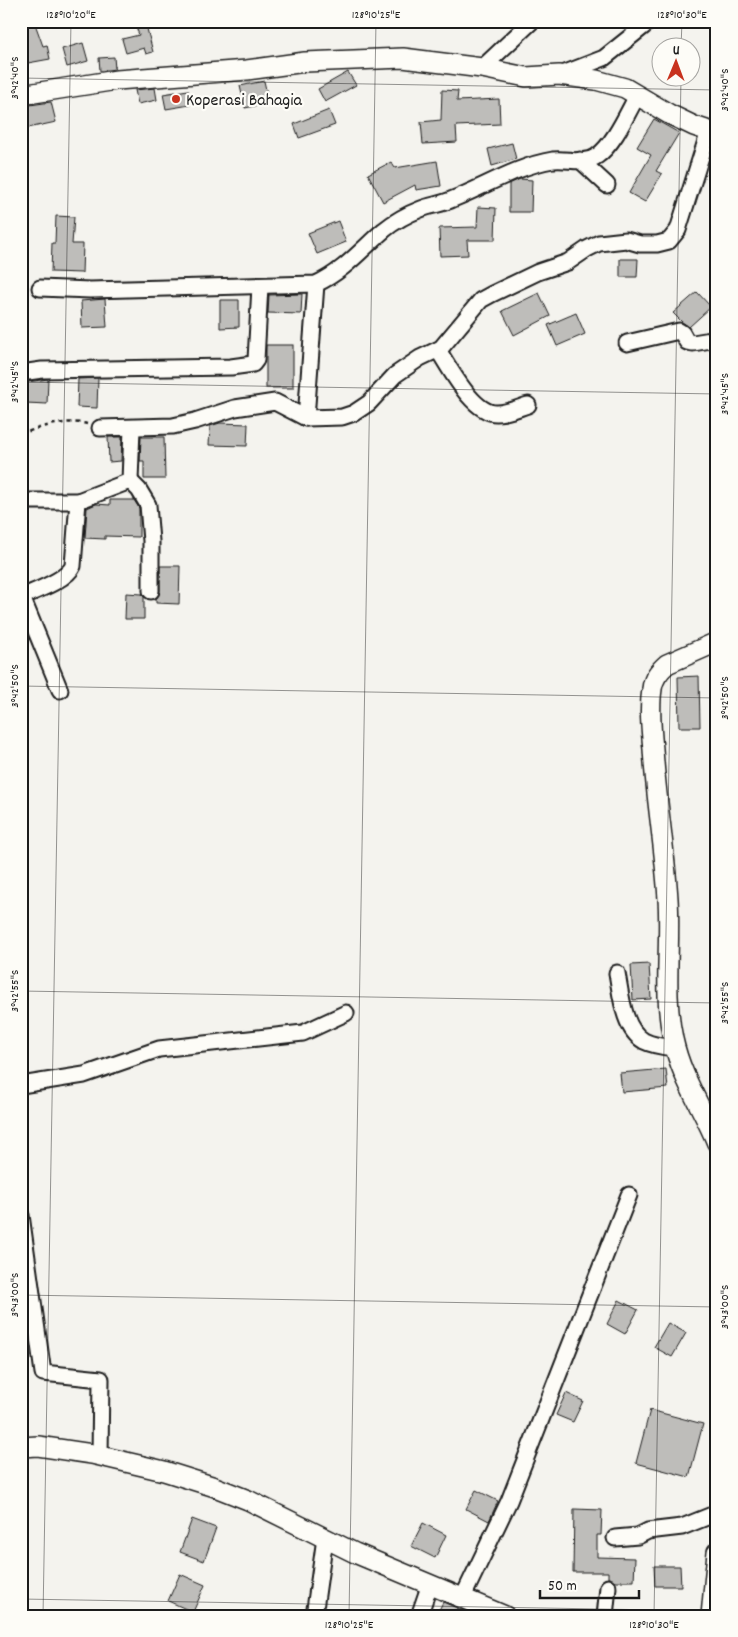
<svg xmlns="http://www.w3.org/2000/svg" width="738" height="1637" font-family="Dekko,sans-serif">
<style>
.building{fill:#bebdba;stroke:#1c1c1c}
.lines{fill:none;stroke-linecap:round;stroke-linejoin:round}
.minor-casing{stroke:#1c1c1c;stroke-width:19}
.tertiary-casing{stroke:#1c1c1c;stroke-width:22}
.path{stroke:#1c1c1c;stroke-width:2.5;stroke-dasharray:4 4;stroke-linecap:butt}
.minor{stroke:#fdfcf7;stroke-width:15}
.tertiary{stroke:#fdfcf7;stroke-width:19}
.ticks{fill:none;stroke:#1c1c1c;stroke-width:1;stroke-opacity:0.45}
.poi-dot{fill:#c8321e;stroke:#fdfcf7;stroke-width:2}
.labels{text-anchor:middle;stroke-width:4.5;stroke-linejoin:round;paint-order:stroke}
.poi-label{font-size:18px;fill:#1c1c1c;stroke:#fdfcf7;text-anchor:start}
.neatline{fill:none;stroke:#1c1c1c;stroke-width:2}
.ticks-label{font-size:12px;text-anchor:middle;fill:#1c1c1c}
</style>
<rect width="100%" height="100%" fill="#f4f3ee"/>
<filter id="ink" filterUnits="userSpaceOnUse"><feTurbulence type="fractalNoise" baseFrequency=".02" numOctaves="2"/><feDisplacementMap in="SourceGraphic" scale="10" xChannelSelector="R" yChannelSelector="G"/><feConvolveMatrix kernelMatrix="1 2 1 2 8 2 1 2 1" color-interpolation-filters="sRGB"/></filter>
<g filter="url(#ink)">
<g class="building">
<polygon points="21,21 34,21 43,46 47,45 50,59 28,63 23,35 21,36"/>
<polygon points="134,21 145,21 153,52 146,54 144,48 126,53 122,39 139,35"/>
<polygon points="83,43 88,61 67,67 62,49"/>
<polygon points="114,57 115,69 100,71 99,58"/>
<polygon points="348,72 356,85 325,102 318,89"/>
<polygon points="264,81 269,103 245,108 240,86"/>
<polygon points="155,88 157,100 138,104 135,90"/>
<polygon points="188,90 190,105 166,109 163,94"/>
<polygon points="442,90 458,91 457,101 499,99 500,124 456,126 457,142 423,144 421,122 441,120"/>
<polygon points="51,102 56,122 28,128 23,106"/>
<polygon points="329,110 335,125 299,138 294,124"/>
<polygon points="654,119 679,133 656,171 662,174 645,202 629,193 651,155 637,147"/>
<polygon points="512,143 516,159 492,166 488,149"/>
<polygon points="437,161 441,186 416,190 415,185 383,202 368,174 391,162 395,168"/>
<polygon points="520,179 532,180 531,212 509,212 509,184"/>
<polygon points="478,207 496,208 495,240 467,240 468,255 440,256 439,228 477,227"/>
<polygon points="56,216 74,217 72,244 83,244 82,273 51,272 52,243 55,243"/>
<polygon points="338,221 346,242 317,254 308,233"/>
<polygon points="620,259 638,259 637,277 620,277"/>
<polygon points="697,292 711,307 689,327 682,322 673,313"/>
<polygon points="539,293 550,316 514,335 502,311"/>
<polygon points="302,294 301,314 268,313 269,295"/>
<polygon points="105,299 107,327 82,328 81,301"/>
<polygon points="220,300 239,300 239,327 220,328"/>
<polygon points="576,313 585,334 557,346 548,325"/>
<rect x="266" y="345" width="27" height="43"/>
<polygon points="98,378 97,408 77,407 78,379"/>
<polygon points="48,379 47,404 26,403 27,382"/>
<polygon points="220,423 248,424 247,446 209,445 210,426"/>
<polygon points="108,437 122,437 121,461 109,462"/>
<polygon points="141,437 164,437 165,479 144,479 144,461 140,461"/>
<polygon points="110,500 134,500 139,508 139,537 105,536 105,539 85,538 87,508 96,504 110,505"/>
<polygon points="160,566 180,566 179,604 156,603 156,599 160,591"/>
<polygon points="126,593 142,594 144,597 144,619 125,619"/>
<polygon points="699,676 700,727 679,727 678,677"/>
<polygon points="649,964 651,999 633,1000 631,965"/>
<polygon points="666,1069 668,1088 622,1092 620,1073"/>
<polygon points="619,1300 638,1310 625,1334 607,1324"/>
<polygon points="668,1323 686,1333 672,1357 654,1347"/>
<polygon points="566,1393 583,1401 573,1422 556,1415"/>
<polygon points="650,1410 703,1424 689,1477 636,1463"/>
<polygon points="476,1490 498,1501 489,1521 466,1509"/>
<polygon points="574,1509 602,1510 601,1535 597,1535 597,1557 635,1558 634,1581 615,1581 608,1578 608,1572 573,1572"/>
<polygon points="192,1519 216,1528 204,1561 180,1552"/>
<polygon points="423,1523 446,1535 435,1558 411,1546"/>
<polygon points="654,1566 680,1566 681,1586 655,1586"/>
<polygon points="180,1574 205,1585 193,1612 168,1601"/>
<polygon points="443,1602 475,1616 436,1616"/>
</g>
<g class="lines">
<g class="minor-casing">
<g id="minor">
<polyline points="482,68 532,21"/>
<polyline points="560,75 604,58 644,26"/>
<polyline points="580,160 607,185"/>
<path d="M40 288 90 290 316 284C343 272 362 249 384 230 395 221 408 214 421 209 431 205 443 204 453 199 486 186 517 166 553 160 567 158 585 165 597 156 614 144 627 114 637 96"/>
<polyline points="627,343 679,331 682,333 687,342 693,343 717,339"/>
<path d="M438 350C450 368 473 414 497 413 507 413 518 408 528 405"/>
<polyline points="21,373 42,370 231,367 253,364 256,360 260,286"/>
<polyline points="306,418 342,417 354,413 369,403 395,375 420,358 441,348 481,300 492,294 538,272 568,262 587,249 599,243 626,240 640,244 657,244 669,241 678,230 709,131"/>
<polyline points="100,428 173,426 195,421 235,408 275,402 306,418 316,284"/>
<polyline points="130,481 139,490 148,505 151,541 151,591"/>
<polyline points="21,501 78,501"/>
<path d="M21 597C35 591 67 580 73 566L78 501 130 481 132 428"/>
<polyline points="22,597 60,690"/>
<path d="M617 973C621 994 623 1029 644 1041 654 1046 665 1047 675 1048"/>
<polyline points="21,1085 84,1075 159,1049 303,1033 346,1013"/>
<polyline points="21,1215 43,1373 101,1379 100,1456"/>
<polyline points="615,1538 638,1536 648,1531 682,1527 717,1513"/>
<polyline points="463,1597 509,1501 629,1195"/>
<polyline points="314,1616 325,1538"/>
<polyline points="419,1616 430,1584"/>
<polyline points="605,1616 608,1587"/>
</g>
</g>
<g class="tertiary-casing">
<g id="tertiary">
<polyline points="21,95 117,80 247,70 305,62 403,58 482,68 526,77 559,75 596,80 625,88 669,114 694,126 709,131 717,132"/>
<path d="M717 642 667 664C659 671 653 678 652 689 649 708 651 729 653 749 656 799 665 849 668 899 671 945 663 994 673 1039 681 1077 702 1107 717 1143"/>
<polyline points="21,1447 38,1446 92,1454 164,1471 215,1487 248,1500 355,1553 505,1616"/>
<polyline points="711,1616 717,1552"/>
</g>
</g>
<path class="path" d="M21 434C41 427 65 419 87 424"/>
<use href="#minor" class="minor"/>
<use href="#tertiary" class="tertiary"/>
</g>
</g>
<path class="ticks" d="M681 48 682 21M21 78 717 90M21 382 717 394M21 686 717 698M21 991 717 1003M21 1295 717 1307M21 1599 717 1611M43 1616 71 21M349 1616 376 21M654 1616 681 78"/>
<circle class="poi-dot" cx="176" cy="99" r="5"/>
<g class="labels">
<g class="poi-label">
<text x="186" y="105">Koperasi Bahagia</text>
</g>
</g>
<rect width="738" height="1637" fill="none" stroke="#fdfcf7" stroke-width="55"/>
<g transform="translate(676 62) rotate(1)"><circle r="24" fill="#fdfcf7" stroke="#a3a29f"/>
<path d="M0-4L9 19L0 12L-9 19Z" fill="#c8321e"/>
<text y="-8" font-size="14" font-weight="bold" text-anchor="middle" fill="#1c1c1c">U</text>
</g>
<path d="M540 1590v8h99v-8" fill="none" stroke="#1c1c1c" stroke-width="2.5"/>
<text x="548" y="1590" font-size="15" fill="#1c1c1c" stroke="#fdfcf7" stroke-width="4" paint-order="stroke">50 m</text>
<rect x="28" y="28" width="682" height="1582" class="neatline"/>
<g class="ticks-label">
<text x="71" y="18">128°10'20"E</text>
<text x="376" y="18">128°10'25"E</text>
<text x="682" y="18">128°10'30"E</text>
<text transform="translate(14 78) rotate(-90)" y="4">3°42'40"S</text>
<text transform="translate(724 90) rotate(-90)" y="4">3°42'40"S</text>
<text transform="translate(14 382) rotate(-90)" y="4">3°42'45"S</text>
<text transform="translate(724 394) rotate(-90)" y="4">3°42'45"S</text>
<text transform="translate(14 686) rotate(-90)" y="4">3°42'50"S</text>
<text transform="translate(724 698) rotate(-90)" y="4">3°42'50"S</text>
<text transform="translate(14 991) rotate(-90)" y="4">3°42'55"S</text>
<text transform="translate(724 1003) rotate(-90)" y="4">3°42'55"S</text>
<text transform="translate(14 1295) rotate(-90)" y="4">3°43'00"S</text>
<text transform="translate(724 1307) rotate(-90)" y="4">3°43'00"S</text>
<text x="349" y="1628">128°10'25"E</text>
<text x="654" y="1628">128°10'30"E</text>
</g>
</svg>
